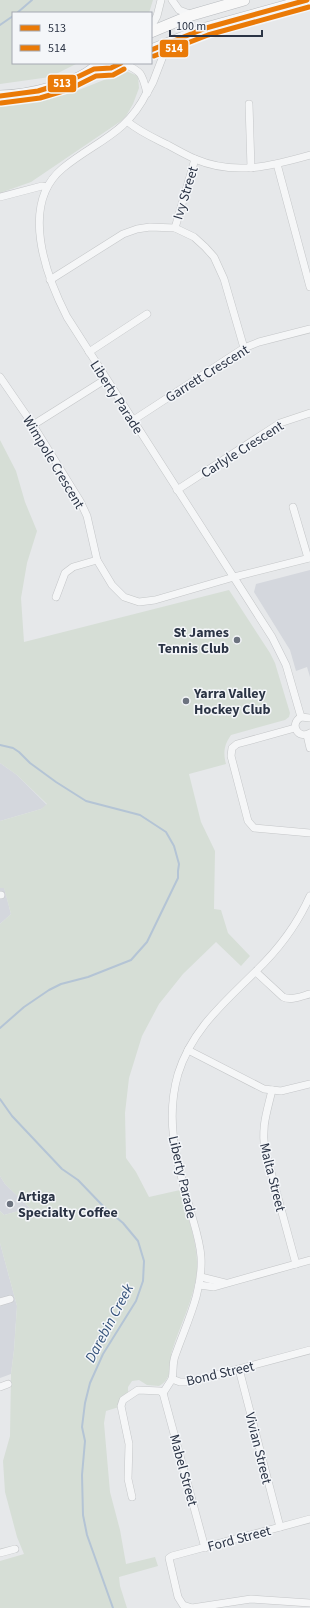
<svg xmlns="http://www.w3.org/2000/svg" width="310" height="1608" font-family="'Source Sans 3',sans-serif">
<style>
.built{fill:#d4d7dd}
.green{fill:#d6ded6}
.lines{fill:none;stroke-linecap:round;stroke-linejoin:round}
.stream{stroke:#b4c4d5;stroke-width:2}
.minor-casing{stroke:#c4c6c8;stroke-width:8}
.highway-casing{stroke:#b8bbbf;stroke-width:12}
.minor{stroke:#f5f6f7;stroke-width:7}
.highway{stroke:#f8f8f8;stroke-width:11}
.bus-1-casing{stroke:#f4f6f9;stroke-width:8}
.bus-2-casing{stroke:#f4f6f9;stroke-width:8}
.bus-1{stroke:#ea7a07;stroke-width:5}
.bus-2{stroke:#ea7a07;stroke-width:5}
.poi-dot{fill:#6c737f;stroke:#f4f6f9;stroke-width:1.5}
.labels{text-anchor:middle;stroke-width:3;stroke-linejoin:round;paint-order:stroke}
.street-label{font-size:14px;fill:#2b3445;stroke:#f4f6f9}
.poi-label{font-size:14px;font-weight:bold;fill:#2b3445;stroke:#f4f6f9;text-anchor:start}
.water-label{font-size:15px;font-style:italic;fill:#34527a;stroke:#f4f6f9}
.line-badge{stroke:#f4f6f9;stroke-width:1.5}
.badge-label{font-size:11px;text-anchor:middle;font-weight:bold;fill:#fff}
</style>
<rect width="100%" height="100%" fill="#e6e8ea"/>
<g class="built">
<polygon points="310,570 310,677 307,667 296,671 290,650 254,592 256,584"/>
<polygon points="0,763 17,775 47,805 41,809 0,821"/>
<polygon points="4,887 11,914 0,924 0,888"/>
<polygon points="0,1176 5,1184 30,1208 4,1215 0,1211"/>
<polygon points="0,1243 17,1306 14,1350 11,1374 0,1378"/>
</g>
<g class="green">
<polygon points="0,0 153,0 149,13 13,13 13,63 78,63 50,77 0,84"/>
<polygon points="126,71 138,76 139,88 133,104 126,116 121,121 31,182 0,193 0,103 74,92"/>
<path d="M0 440 16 471 25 502 37 531 27 563 21 598 24 642 229 590 270 653 275 663 290 713 289 717 285 720 231 735C224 745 223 753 226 764L189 774 201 822 215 851 214 909 221 910 228 933 250 956 241 966 216 942 183 974 159 1004 142 1036 129 1078 125 1113 126 1158 136 1172 149 1197 180 1190C187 1216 199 1245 197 1272 194 1299 180 1325 172 1351 168 1364 174 1378 159 1386L147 1385 139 1380 132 1381 128 1387V1393C120 1396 119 1400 119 1407L106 1411 104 1423 110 1492 120 1530 126 1564 155 1557 158 1566 119 1577 120 1586 127 1608H0V1561L24 1554 17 1537 5 1492 3 1461 10 1436 11 1374 14 1350 17 1306 0 1243V1211L4 1215 30 1208 5 1184 0 1176V924L11 914 4 888H0V821L41 809 47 804 17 775 0 763Z"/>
</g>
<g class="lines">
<g class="stream">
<polyline points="17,13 32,0"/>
<polyline points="0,25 13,16"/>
<polyline points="0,745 13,748 19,752 30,763 56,782 86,801 140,815 166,832 174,846 179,864 178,871 178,878 147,942 131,960 88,977 61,984 49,990 24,1007 0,1028"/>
<polyline points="0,1099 12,1116 62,1169 78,1180 104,1207 123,1223 138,1241 144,1261 143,1281 136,1301 103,1354 90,1383 85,1403 82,1427 85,1441 82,1475 83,1515 87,1535 113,1608"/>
</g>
<g class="minor-casing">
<g id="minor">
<polyline points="172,0 179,10 192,15"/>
<polyline points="151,27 157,16 161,0"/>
<path d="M123 63C142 72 142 73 147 93"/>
<path d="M147 92C127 134 96 141 63 168 19 204 46 276 67 317L272 637 286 665 301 717"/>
<polyline points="147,93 153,82 163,56 174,43"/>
<polyline points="249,104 251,168"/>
<path d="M128 122C140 132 154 138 168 145 177 150 186 155 195 159 235 176 271 166 310 155"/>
<polyline points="277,164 310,287"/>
<polyline points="0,197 42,186 47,187"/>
<polyline points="175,228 195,159"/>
<polyline points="50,280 123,234 137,229 150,227 175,228 194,237 205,247 214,257 224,279 244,348"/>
<polyline points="89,352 147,314"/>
<polyline points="0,377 33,425 80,501 87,516 97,560 112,585 124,597 139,602 155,600 234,577 310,558"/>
<polyline points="132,421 244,348 259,342 310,329"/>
<polyline points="33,425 106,379"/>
<polyline points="177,490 280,423 310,413"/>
<polyline points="293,507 308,558"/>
<polyline points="56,597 65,573 73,567 97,560"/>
<path d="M310 718 301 717C289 724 298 740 310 733"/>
<polyline points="295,728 237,744 232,748 231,756 248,821 254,828 310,833"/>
<polyline points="307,735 310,748"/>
<polyline points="0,895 1,895"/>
<path d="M256 972 283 997C291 1001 302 996 310 994"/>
<polyline points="188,1050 264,1089 281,1091 310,1084"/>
<path d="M272 1090C267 1112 261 1127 265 1150L296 1264"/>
<polyline points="201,1277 225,1283"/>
<polyline points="199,1285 214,1287 221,1285 310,1260"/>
<polyline points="0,1302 10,1299"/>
<polyline points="239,1369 280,1527"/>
<path d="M172 1379C174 1371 172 1364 175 1356 186 1324 203 1292 201 1257 200 1242 195 1227 191 1213 178 1165 164 1123 178 1074 192 1029 224 1003 256 971 279 949 297 925 310 896"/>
<polyline points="0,1387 8,1384"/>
<polyline points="163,1393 205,1548"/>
<polyline points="132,1497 128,1479 129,1444 121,1406 123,1400 138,1390 160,1391 163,1393 172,1379 180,1382 190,1382 310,1350"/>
<polyline points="0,1553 15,1549"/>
<polyline points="192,1608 183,1605 178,1597 169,1558 172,1556 310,1519"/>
<polyline points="192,1608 251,1599 310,1603"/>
</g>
</g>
<g class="highway-casing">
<g id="highway">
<polyline points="151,32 192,15 244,0"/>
<polyline points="151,50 206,28 307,0"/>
<polyline points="94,69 111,68 121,63"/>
<path d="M0 96C26 96 82 84 99 63"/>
</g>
</g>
<use href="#minor" class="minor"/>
<use href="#highway" class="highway"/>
<g class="bus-1-casing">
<g id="bus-1">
<polyline points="151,50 206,28 307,0"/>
<polyline points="0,96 38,91 67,82 94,69 111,68 121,63"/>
</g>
</g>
<g class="bus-2-casing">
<g id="bus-2">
<polyline points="154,56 208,35 309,7"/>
<polyline points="1,103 40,98 70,89 96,76 113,75 124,69"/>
</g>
</g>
<use href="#bus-1" class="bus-1"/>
<use href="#bus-2" class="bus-2"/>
</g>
<g class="poi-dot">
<circle cx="237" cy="640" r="4"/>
<circle cx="186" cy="701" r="4"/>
<circle cx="10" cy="1204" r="4"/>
</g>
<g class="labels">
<g class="street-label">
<text transform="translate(185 193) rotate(-73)" y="5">Ivy Street</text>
<text transform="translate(207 373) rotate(-32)" y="5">Garrett Crescent</text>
<text transform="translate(117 397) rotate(57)" y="5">Liberty Parade</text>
<text transform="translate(242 449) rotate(-32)" y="5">Carlyle Crescent</text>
<text transform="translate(54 462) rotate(59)" y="5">Wimpole Crescent</text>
<text transform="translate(183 1177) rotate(77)" y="5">Liberty Parade</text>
<text transform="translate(273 1177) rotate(76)" y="5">Malta Street</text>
<text transform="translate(220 1373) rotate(-13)" y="5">Bond Street</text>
<text transform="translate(259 1448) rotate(76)" y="5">Vivian Street</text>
<text transform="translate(184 1470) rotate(75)" y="5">Mabel Street</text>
<text transform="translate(239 1538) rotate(-15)" y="5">Ford Street</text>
</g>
<g class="poi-label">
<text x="229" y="637" text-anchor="end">St James<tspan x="229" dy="16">Tennis Club</tspan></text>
<text x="194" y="698">Yarra Valley<tspan x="194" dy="16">Hockey Club</tspan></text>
<text x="18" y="1201">Artiga<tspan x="18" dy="16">Specialty Coffee</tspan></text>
</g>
<g class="water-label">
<text transform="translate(109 1323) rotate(-62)" y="5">Darebin Creek</text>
</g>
</g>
<g class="line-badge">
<rect x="159" y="39" width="30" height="19" rx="4" fill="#ea7a07"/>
<rect x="47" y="74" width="30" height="19" rx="4" fill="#ea7a07"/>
</g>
<g class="badge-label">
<text x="174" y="52">514</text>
<text x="62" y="87">513</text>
</g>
<rect x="12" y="12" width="140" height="52" fill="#f4f6f9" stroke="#a4a8b1"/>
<rect x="20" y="25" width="20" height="6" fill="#ea7a07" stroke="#a4a8b1"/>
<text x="48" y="32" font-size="12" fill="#2b3445">513</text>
<rect x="20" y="45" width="20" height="6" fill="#ea7a07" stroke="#a4a8b1"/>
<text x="48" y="52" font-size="12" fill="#2b3445">514</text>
<path d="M170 30v6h92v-6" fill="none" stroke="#2b3445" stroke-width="2"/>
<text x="176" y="30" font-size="12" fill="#2b3445" stroke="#f4f6f9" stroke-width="3" paint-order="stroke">100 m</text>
</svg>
